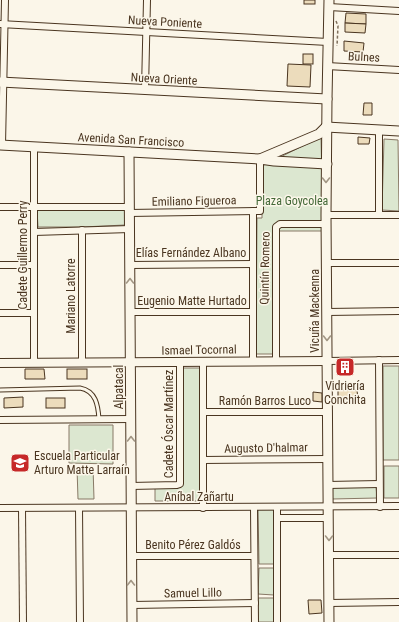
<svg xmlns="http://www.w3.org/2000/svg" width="399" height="622" font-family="'Roboto Condensed',sans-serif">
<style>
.green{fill:#dce7d0;stroke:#887966}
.building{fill:#ecdcbc;stroke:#4a3520}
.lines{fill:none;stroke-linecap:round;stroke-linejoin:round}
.service-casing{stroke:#4a3520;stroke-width:5}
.minor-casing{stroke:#4a3520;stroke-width:8}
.tertiary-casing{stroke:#4a3520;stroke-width:10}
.secondary-casing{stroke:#4a3520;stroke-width:11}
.path{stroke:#7f6f5c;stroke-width:1.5;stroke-dasharray:3 2;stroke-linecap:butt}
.service{stroke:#fbf6e9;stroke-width:3}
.minor{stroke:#fbf6e9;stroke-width:6}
.tertiary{stroke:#fbf6e9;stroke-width:8}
.secondary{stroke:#fbf6e9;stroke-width:9}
.oneway{stroke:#a29684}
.labels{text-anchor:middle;stroke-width:3;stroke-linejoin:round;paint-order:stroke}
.street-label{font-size:12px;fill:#4a3520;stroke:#fbf6e9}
.park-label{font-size:12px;fill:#436837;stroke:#fbf6e9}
.poi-label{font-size:12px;fill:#4a3520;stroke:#fbf6e9}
</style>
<rect width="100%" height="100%" fill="#fbf6e9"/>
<g class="green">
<polygon points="321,137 323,231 275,231 275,354 256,354 257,218 262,218 262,166"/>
<polygon points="384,139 398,140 399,211 382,210"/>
<polygon points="125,209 125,225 82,227 38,227 37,210"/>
<rect x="383" y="366" width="16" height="94"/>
<polygon points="181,368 200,368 201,501 155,501 155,487 181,487"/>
<polygon points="69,425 113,425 113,464 69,463"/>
<rect x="384" y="466" width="15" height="32"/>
<polygon points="93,467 94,499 78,499 77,468"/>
<polygon points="376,486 377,498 332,499 332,487"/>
<polygon points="258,509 274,509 274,564 259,564"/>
<polygon points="259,568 274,568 274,595 258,594"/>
<rect x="258" y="598" width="17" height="24"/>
</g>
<g class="building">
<rect x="304" y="0" width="11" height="4"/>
<polygon points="346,13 366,14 366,24 345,23"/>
<polygon points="345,23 366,24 365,33 345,32"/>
<polygon points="344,41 364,43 363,52 344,51"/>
<rect x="303" y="54" width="10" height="10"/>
<polygon points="288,64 311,65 310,87 287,86"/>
<polygon points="364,103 372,103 372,115 363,115"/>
<polygon points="358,137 370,138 369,144 358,144"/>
<polygon points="352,363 352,371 339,372 338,364"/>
<polygon points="25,369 44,369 45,379 25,379"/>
<rect x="67" y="369" width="20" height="10"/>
<polygon points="338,390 357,390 358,400 338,400"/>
<polygon points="313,392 322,393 322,402 313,401"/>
<polygon points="23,397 23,407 4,408 4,398"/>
<rect x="46" y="398" width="19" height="10"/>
<polygon points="308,600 321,600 322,613 309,614"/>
</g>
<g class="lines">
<g class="service-casing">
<path id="service" d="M0 390 80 388C96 391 98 405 99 419"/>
</g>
<g class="minor-casing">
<g id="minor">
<polyline points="329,7 399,11"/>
<polyline points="0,24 328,42"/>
<polyline points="327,66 399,70"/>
<polyline points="145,90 147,0"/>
<polyline points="379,130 379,215"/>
<polyline points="2,145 5,0"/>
<polyline points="34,147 34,363"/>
<polyline points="0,207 129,207"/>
<polyline points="129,213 260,211 260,159"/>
<polyline points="326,215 399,215"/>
<polyline points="82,230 82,362"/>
<polyline points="34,232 130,229"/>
<polyline points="327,263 399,263"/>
<polyline points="0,265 34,265"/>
<polyline points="130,265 253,264"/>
<polyline points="130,312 253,312"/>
<polyline points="327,312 399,311"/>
<polyline points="0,313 34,313"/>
<polyline points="379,360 380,507"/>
<polyline points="253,361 253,211"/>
<polyline points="276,361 276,227 280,224 326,224"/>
<polyline points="327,361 399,360"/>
<polyline points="203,412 328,412"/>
<polyline points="0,420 131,419"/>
<polyline points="203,460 328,459"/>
<polyline points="328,485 379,484"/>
<polyline points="131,486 177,485 180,484 180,362"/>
<polyline points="277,507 277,622"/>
<polyline points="0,508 399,506"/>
<polyline points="22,508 23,622"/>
<polyline points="79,508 80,622"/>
<polyline points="203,508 203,362"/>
<polyline points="254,508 255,622"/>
<polyline points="277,518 329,518"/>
<polyline points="329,555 399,555"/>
<polyline points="131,556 254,556"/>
<polyline points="329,603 399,602"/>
<polyline points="132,605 255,603"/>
</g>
</g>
<g class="tertiary-casing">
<polyline id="tertiary" points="0,363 327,361"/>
</g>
<g class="secondary-casing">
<g id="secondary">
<polyline points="329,0 327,99 326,215 329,622"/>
<polyline points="0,82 327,99"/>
<polyline points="326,127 399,131"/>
<polyline points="0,145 260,159 274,161 327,164"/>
<polyline points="129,152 132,622"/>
<polyline points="260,159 319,134 326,127"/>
</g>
</g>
<polyline class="path" points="336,21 338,26 337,46"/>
<use href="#service" class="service"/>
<use href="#minor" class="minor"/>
<use href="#tertiary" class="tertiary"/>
<use href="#secondary" class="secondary"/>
</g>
<defs><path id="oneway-chevron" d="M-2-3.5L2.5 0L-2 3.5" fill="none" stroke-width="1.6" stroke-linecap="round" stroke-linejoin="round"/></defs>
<g class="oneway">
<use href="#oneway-chevron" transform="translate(326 180) rotate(90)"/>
<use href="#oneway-chevron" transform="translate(130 281) rotate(-90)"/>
<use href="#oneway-chevron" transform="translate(327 338) rotate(90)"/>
<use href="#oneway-chevron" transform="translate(131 439) rotate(-90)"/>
<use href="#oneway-chevron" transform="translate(329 538) rotate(90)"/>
<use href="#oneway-chevron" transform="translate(131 583) rotate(-90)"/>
</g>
<defs>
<g id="building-square" transform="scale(1)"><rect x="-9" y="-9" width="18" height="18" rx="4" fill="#c62828" stroke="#fbf6e9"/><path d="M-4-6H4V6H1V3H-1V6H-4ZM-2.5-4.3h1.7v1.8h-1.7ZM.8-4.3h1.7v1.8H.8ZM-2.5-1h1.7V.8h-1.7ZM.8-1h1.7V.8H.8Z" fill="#fff"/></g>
<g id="school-square" transform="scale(1)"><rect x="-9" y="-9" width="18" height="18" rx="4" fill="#c62828" stroke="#fbf6e9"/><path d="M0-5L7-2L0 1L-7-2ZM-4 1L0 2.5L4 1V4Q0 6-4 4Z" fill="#fff"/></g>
</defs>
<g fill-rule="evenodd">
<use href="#building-square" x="345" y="367"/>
<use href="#school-square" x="20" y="463"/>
</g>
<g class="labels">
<g class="street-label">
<text transform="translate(165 22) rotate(3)" y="4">Nueva Poniente</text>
<text transform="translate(364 57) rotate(3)" y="4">Bulnes</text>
<text transform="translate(164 79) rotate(3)" y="4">Nueva Oriente</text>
<text transform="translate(131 140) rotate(3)" y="4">Avenida San Francisco</text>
<text transform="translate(194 201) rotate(-1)" y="4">Emiliano Figueroa</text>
<text x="191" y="257">Elías Fernández Albano</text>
<text transform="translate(23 255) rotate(-90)" y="4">Cadete Guillermo Perry</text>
<text transform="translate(265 268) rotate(-89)" y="4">Quintín Romero</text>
<text transform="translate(71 296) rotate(-90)" y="4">Mariano Latorre</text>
<text x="192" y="305">Eugenio Matte Hurtado</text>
<text transform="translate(315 311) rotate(-90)" y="4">Vicuña Mackenna</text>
<text transform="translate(199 350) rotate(-1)" y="4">Ismael Tocornal</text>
<text transform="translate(119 387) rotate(-90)" y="4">Alpatacal</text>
<text x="265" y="405">Ramón Barros Luco</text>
<text transform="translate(169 424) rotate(-90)" y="4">Cadete Óscar Martínez</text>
<text transform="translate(266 448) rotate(-1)" y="4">Augusto D'halmar</text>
<text x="199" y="501">Aníbal Zañartu</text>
<text x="193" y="549">Benito Pérez Galdós</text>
<text transform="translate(193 593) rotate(-1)" y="4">Samuel Lillo</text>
</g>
<g class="park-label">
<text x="292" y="205">Plaza Goycolea</text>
</g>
<g class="poi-label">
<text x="345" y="390">Vidriería<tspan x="345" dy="14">Conchita</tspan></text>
<text x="34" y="460" text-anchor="start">Escuela Particular<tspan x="34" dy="14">Arturo Matte Larraín</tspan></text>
</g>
</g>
</svg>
